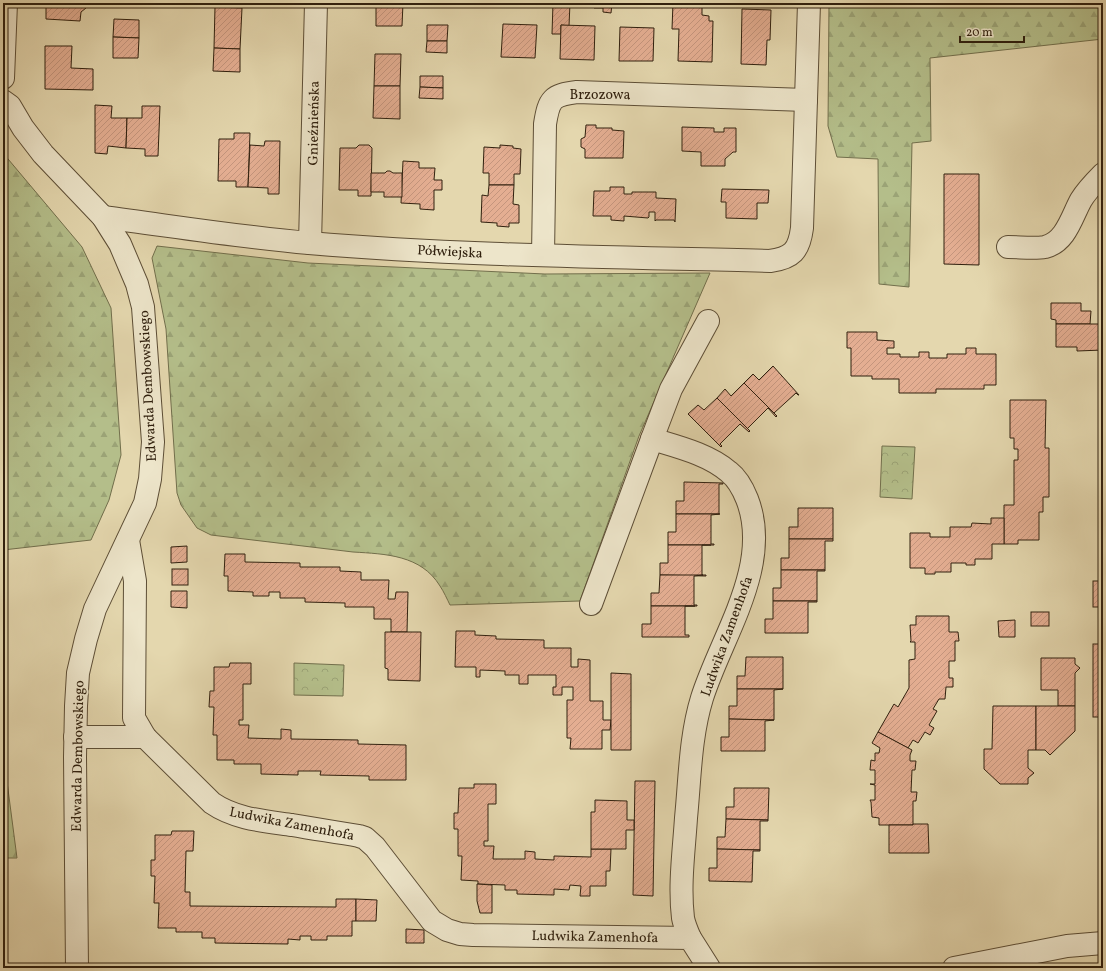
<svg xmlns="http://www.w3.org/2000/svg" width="1106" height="971" font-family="Vollkorn,serif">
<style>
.forest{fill:url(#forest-firs);stroke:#726f4c}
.park{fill:url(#park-crowns);stroke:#726f4c}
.building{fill:url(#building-hatch);stroke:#30200e}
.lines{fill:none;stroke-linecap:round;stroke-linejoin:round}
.minor-casing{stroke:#5d4e36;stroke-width:24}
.minor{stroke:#ede5ca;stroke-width:22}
.labels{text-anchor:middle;stroke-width:4;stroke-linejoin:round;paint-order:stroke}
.street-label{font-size:14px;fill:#30200e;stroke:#ede5ca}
</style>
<defs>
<pattern id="forest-firs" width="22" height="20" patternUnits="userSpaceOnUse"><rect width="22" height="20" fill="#b4be8a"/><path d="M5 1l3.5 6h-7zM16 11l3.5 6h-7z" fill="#9ba376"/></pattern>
<pattern id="park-crowns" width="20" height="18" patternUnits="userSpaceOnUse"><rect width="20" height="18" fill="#b4be8a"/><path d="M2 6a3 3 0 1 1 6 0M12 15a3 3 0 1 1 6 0" fill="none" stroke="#9ba376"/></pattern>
<pattern id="building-hatch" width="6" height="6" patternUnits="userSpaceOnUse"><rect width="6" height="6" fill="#e4ae92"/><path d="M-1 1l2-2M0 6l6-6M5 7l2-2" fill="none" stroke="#c4957d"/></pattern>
</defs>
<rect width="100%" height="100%" fill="#e4d7ae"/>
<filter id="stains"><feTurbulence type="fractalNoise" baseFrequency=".005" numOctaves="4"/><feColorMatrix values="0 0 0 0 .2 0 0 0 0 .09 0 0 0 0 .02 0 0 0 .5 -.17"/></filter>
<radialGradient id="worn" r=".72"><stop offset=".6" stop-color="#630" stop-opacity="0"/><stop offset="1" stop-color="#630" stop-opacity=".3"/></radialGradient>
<g class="forest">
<polygon points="829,3 1103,3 1103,39 930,58 931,141 912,143 909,287 879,284 878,159 837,157 828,126"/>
<polygon points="3,153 82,247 111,308 121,455 109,500 91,540 3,550"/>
<path d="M157 246 308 263 545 274 710 273 639 436 580 601 450 605C447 599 444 592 440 586 421 555 386 554 353 552L211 535 197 528 181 505 177 493 166 329 152 258Z"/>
<polygon points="3,751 17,858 3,858"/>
</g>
<g class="park">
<polygon points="882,446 915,447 912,499 880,497"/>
<polygon points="294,663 344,665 343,696 294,695"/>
</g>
<g class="building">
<polygon points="46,3 88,3 88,6 86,6 86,8 81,12 80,21 46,19"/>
<polygon points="376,3 403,3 402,26 376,26"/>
<rect x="422" y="3" width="23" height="3"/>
<rect x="537" y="3" width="16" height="4"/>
<polygon points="553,3 570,3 569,26 561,25 561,34 552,34"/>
<polygon points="594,3 612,3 611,13 603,12 603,8 594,8"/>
<polygon points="673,3 702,3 702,15 709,16 709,21 713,21 712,62 678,61 679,29 672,29"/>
<polygon points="215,7 242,8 240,49 214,48"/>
<polygon points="742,9 771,10 770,40 767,40 766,65 741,64"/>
<polygon points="114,19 139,20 139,38 113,37"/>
<polygon points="503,24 537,25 535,58 501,57"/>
<polygon points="427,25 448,25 447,41 427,41"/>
<polygon points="561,25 595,26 594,60 560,59"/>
<polygon points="620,27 654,28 653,61 619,61"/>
<polygon points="113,37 139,38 138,58 113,58"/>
<polygon points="427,41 447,41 447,53 426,52"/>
<polygon points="45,46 72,46 71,68 93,69 93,90 45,89"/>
<polygon points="214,48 240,49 240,72 213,71"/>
<polygon points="375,54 401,54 400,86 374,86"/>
<polygon points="420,76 443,76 443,88 420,87"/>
<polygon points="374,86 400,86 400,119 373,118"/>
<polygon points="420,87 443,88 443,99 419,98"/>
<polygon points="95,105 112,106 111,118 127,118 126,148 108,146 107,154 95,153"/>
<polygon points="142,106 160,106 158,156 145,156 145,149 126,148 127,118 142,118"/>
<polygon points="586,125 596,125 596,128 612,128 612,130 624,131 623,158 585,158 585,149 581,147 581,139 585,137"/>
<polygon points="682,127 714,128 714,132 724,132 724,128 736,128 736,152 733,152 725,159 725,166 701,166 701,152 682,151"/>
<polygon points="234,133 250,133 248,187 236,187 236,181 218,181 219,139 234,139"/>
<polygon points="265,141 280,141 279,194 268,194 268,188 248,187 250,145 264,146"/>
<polygon points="359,145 369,145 372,148 371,196 358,196 358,190 339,190 340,148 356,148"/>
<polygon points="500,145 513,146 513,148 521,149 520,174 514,174 514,185 489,185 489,173 483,173 484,147 500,148"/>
<polygon points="403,161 419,162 419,168 435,168 434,180 442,180 442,190 434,190 434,210 420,209 420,204 401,203"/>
<polygon points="387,171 390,171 393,173 402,173 402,197 384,197 384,192 371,192 371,173 385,173"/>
<polygon points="944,174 979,174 979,265 944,264"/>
<polygon points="489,185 514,185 513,204 519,205 519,223 509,223 509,227 497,226 497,223 481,222 482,195 488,196"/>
<polygon points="610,187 624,187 624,194 632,194 632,192 656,192 656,198 676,199 675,222 674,220 656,220 655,221 655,212 649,212 649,217 648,218 624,216 624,221 611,220 611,216 593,216 594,191 610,191"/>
<polygon points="722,189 769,190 768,203 757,203 757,219 726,218 726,202 721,202"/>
<polygon points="1051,303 1081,303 1081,311 1091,311 1090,324 1056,324 1056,320 1051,319"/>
<polygon points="1056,324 1103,324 1103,350 1077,351 1077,347 1056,347"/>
<polygon points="847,332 877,332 877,340 894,341 894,348 887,348 887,354 900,354 900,357 919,357 919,352 929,352 929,358 947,358 947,354 966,354 966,348 976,348 976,354 996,354 996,385 984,385 984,389 936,389 936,393 899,393 899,379 872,379 872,376 851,376 851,348 847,348"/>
<polygon points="773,366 799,395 798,395 796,393 774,413 744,383 753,374 759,380"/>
<polygon points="744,383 777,416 776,417 768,408 747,429 717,398 725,389 731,396"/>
<polygon points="717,398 750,431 749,432 740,424 720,444 722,446 721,447 688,414 698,405 704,410"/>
<polygon points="1010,400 1046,400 1045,448 1049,448 1049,497 1043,497 1043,512 1039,512 1039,540 1018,540 1018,544 1004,544 1004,505 1014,505 1014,460 1018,460 1018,449 1014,449 1014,438 1010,438"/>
<polygon points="684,482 723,483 723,484 719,484 719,514 676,514 676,501 684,501"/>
<polygon points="798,508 833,508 833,539 789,539 789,527 798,527"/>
<polygon points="676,514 720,514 711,515 711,544 714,544 714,545 668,545 668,532 676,532"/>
<polygon points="991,518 1004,518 1004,544 992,544 992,559 975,559 975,565 966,565 966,563 951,563 951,572 935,572 935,574 925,574 925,568 910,568 910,533 930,533 930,537 950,537 950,527 971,527 972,523 991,524"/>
<polygon points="789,539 833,539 833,541 825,541 825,570 781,570 781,558 789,558"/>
<polygon points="668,545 711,545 702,545 702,575 706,575 706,576 660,575 660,563 668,563"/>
<polygon points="187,546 187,562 171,563 171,547"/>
<polygon points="225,554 245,554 245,562 300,563 300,567 340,567 340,571 361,572 361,580 389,580 388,599 395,599 396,592 408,592 407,632 391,632 391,619 374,619 374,607 345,607 345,603 305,602 305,598 280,598 280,592 269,592 269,596 253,596 253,592 228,591 228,576 224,576"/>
<rect x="172" y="569" width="16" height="16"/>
<polygon points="781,570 825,570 825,571 817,571 817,601 773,601 773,588 781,588"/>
<polygon points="660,575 703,575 694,576 694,605 697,605 697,606 651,606 651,593 659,593"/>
<rect x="1093" y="581" width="10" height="26"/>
<polygon points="171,591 187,591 187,608 171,607"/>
<polygon points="773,601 817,601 817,602 808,602 808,633 765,633 765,619 773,619"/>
<polygon points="651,606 695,606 685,606 685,635 689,635 689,637 642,637 642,624 651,624"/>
<rect x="1031" y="612" width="18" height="14"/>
<polygon points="916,616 949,616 949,632 958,632 959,641 955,641 955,661 949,661 949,678 953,678 953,687 946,687 945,699 939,699 933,709 937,711 929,725 934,728 930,735 925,732 918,743 913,740 908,748 878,732 894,704 898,707 909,688 909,660 915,659 915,642 910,642 911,641 910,625 916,625"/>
<polygon points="1015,620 1015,637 999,637 998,621"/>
<polygon points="456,631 475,631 475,635 496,636 496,639 544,640 544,648 571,648 571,667 578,667 578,659 590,660 590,701 603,701 603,720 611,720 610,730 602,730 602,749 570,749 571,738 567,738 567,700 573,700 573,687 562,687 562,695 553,695 553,687 556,687 556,675 528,675 528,684 519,684 519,675 505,675 505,671 480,670 480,677 476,677 476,667 455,667"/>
<polygon points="385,632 421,632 420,681 388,680 388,669 385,668"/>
<rect x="1093" y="644" width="10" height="73"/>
<polygon points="746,657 783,657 783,689 737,689 737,676 745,676"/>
<polygon points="1041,658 1075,658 1075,664 1080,668 1075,673 1075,706 1058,706 1058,690 1041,690"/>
<polygon points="230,663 251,663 251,684 243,684 243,720 239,720 239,725 249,725 248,738 281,739 281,729 291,730 291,739 358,740 358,744 406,745 406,780 369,780 369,776 320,775 321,771 298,771 298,775 261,774 261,764 234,764 234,760 217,760 217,735 213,735 214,707 209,707 210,691 214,691 214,667 229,667"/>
<polygon points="611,673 631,674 631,750 611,750"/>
<polygon points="737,689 783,689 774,690 774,720 729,719 729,706 737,706"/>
<polygon points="993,706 1036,706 1036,750 1028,750 1028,768 1034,773 1028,778 1028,784 1000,784 984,769 984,749 992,749"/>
<polygon points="1036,706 1075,706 1075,731 1050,755 1045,750 1036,750"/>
<polygon points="729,719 774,720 765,721 765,751 721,751 721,737 729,737"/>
<polygon points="878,732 912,750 910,755 910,761 916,761 915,770 912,770 911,792 917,792 916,801 913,801 913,825 879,825 879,818 872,817 871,802 870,800 875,800 875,785 870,784 875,784 875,770 870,770 871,760 875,761 875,753 879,753 880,748 872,743"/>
<polygon points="635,781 655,781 653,896 633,895"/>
<polygon points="474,784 496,784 496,804 488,804 488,841 484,841 484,846 494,846 493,859 525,859 525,851 535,852 535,859 554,860 554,856 591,857 591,849 611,849 610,871 606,871 606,886 590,886 590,896 580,896 581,886 570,885 569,890 554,889 554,895 517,894 517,890 505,890 505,885 478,884 478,881 461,880 462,856 458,856 458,829 454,829 454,813 458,813 459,788 474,788"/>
<polygon points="734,788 769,788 768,820 726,819 726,807 734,807"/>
<polygon points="595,800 627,801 627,820 634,820 634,830 626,830 626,849 591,849 591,812 595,812"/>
<polygon points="726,819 768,820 768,821 760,821 760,850 717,849 717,837 725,837"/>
<polygon points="913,824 928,824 929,853 889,853 889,825 913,825"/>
<polygon points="172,831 194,831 193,851 186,851 185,892 190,892 190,906 336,907 336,899 356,899 356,921 352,921 352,936 327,936 327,940 311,940 311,936 300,936 300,940 288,939 288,944 215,943 215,938 202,938 202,932 176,932 176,928 158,928 159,903 154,903 155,876 151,876 151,860 155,860 155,835 171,835"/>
<polygon points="717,849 760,850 760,851 753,851 752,882 709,881 709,868 717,868"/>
<polygon points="477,884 492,885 492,913 480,913 477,901"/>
<polygon points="356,899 377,900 376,921 356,921"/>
<polygon points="406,929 424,930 424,943 406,943"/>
</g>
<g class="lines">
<g class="minor-casing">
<g id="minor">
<polyline points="3,78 6,3"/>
<polyline points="3,101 10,106 23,128 43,154 103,217 120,244 137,284 143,307 153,442 150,479 145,503 95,609 86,639 78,673 76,706 75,757 77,968"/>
<path d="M103 217C172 226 240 237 309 243 462 256 616 257 770 261 792 258 799 251 802 228L809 3"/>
<polyline points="310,243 316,3"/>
<path d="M1008 247C1020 247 1034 249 1045 247 1066 242 1072 216 1081 200 1087 190 1095 182 1103 174"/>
<path d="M543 255 545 124C549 99 552 95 577 92L806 100"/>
<path d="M128 540 135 581 134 718 145 737 212 803C235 819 264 821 292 825 314 829 337 832 359 836L365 838 375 847 432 921 447 930 460 934 473 935 690 938 709 968"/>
<polyline points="591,604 652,439"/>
<polyline points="75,737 145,737"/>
<path d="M690 938C687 931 684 924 683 918 679 885 684 850 686 818 690 778 690 737 702 698 721 637 773 565 747 499 743 489 738 479 729 472 708 454 678 447 652 439L671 389 708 321"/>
<polyline points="954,968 1067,946 1103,943"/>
</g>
</g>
<use href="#minor" class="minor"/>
</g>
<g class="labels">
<g class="street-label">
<text x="600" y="99">Brzozowa</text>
<text transform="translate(313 123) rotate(-89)" y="5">Gnieźnieńska</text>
<text transform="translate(450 251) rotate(3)" y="5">Półwiejska</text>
<text transform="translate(147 386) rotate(-93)" y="5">Edwarda Dembowskiego</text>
<text transform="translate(726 636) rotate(-70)" y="5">Ludwika Zamenhofa</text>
<text transform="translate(77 756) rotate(-89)" y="5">Edwarda Dembowskiego</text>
<text transform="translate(292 823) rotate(11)" y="5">Ludwika Zamenhofa</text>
<text transform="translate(595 936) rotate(1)" y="5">Ludwika Zamenhofa</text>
</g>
</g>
<rect width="1106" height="971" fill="none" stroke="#e4d7ae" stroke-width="16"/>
<rect x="4" y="4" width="1098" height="963" fill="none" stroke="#30200e" stroke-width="2"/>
<rect x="8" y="8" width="1090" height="955" fill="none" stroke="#30200e"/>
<path d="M960 36v6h64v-6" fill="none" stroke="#30200e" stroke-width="2"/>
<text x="966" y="36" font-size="12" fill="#30200e" stroke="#ede5ca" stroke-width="3" paint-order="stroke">20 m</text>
<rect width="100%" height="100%" filter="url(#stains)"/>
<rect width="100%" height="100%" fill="url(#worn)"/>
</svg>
